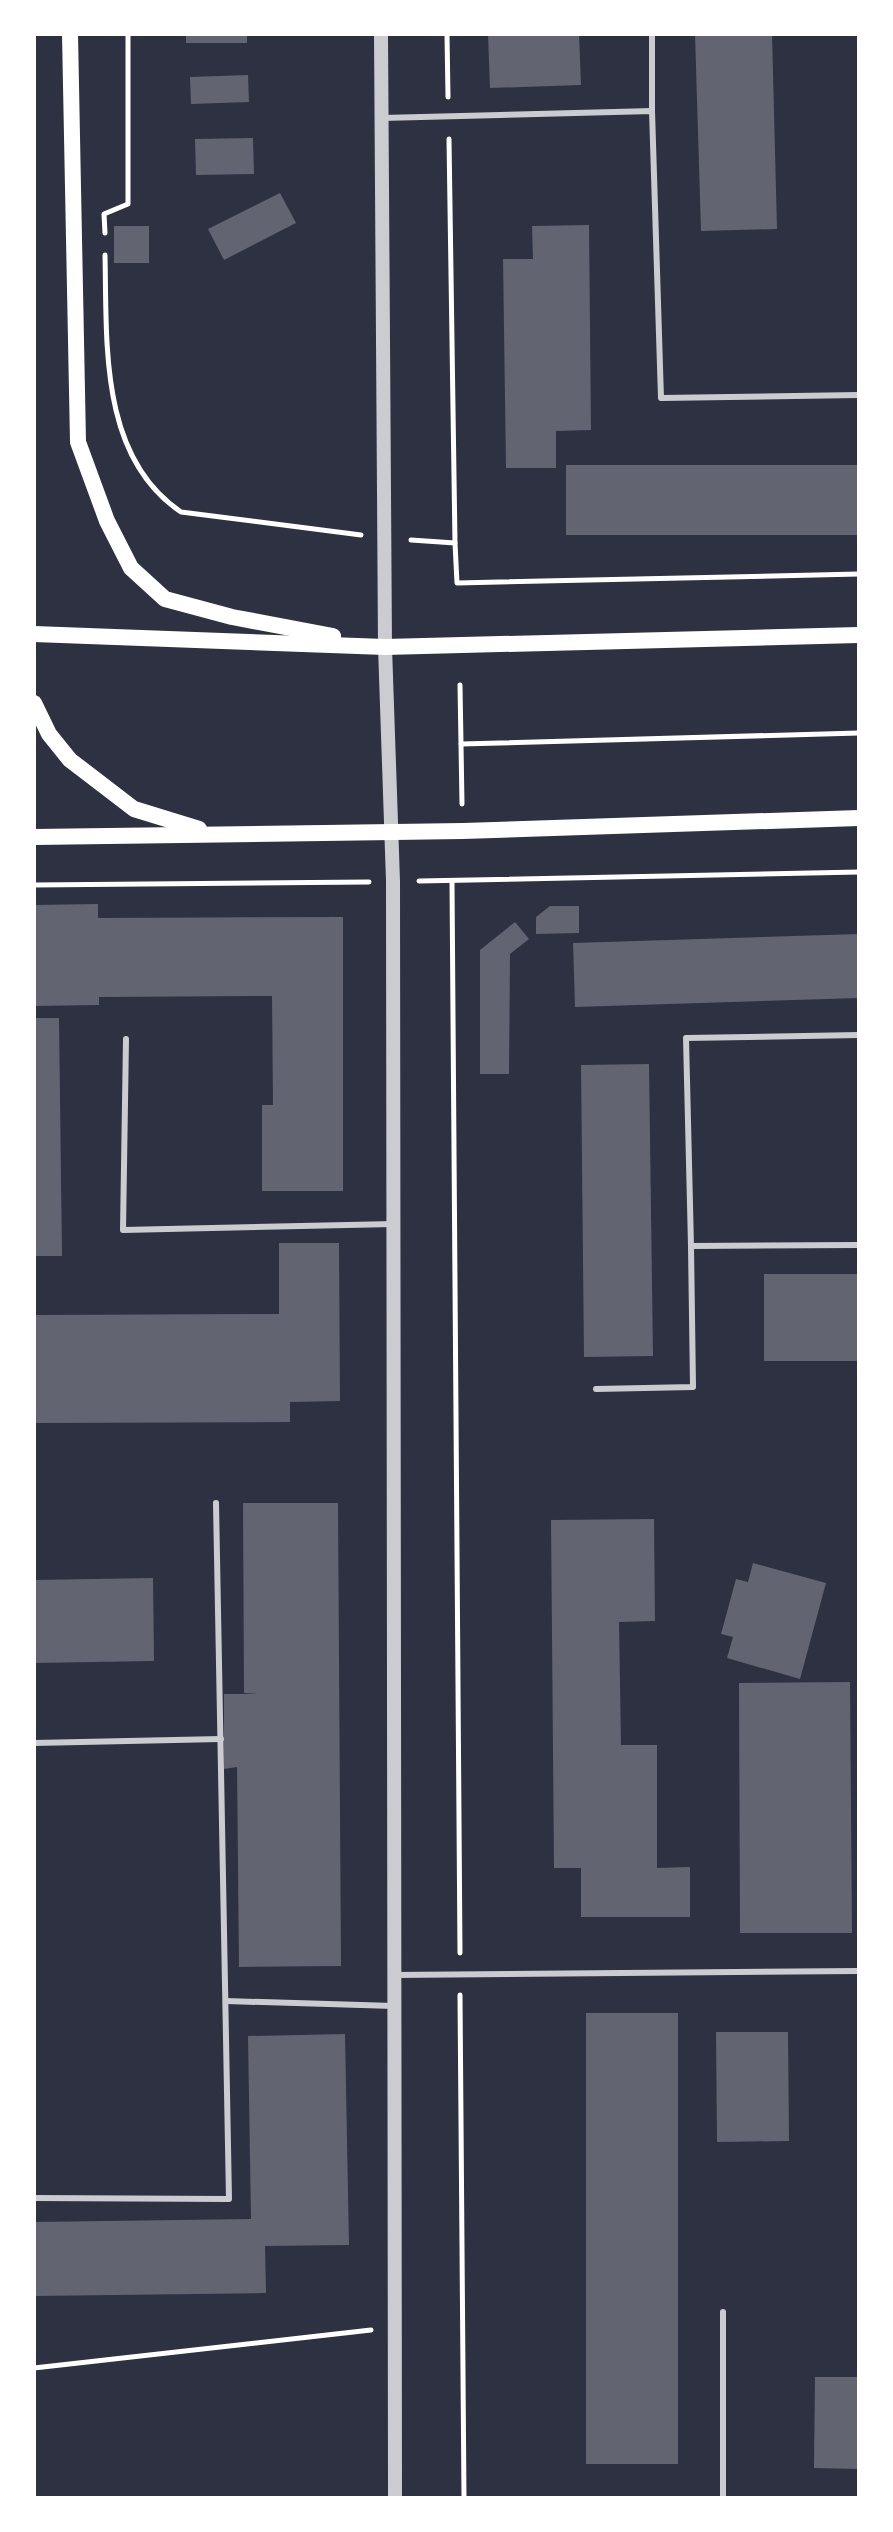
<svg xmlns="http://www.w3.org/2000/svg" width="893" height="2532" font-family="'Roboto Condensed',sans-serif">
<style>
.building{fill:#626471}
.lines{fill:none;stroke-linecap:round;stroke-linejoin:round}
.path{stroke:#fff;stroke-width:5}
.service{stroke:#caccd0;stroke-width:6}
.tertiary{stroke:#caccd0;stroke-width:14}
.secondary{stroke:#fff;stroke-width:16}
</style>
<rect width="100%" height="100%" fill="#2d3142"/>
<g class="building">
<rect x="186" y="34" width="61" height="9"/>
<polygon points="488,34 579,34 581,85 490,88"/>
<polygon points="695,34 772,34 777,229 701,231"/>
<polygon points="248,75 249,102 191,104 190,77"/>
<polygon points="253,138 254,174 196,175 195,139"/>
<polygon points="280,193 296,223 224,260 208,229"/>
<polygon points="589,225 591,430 556,431 556,468 506,468 503,259 533,259 532,226"/>
<rect x="114" y="226" width="35" height="37"/>
<rect x="566" y="465" width="293" height="70"/>
<polygon points="98,904 98,918 343,917 343,1191 262,1191 262,1105 273,1105 272,996 99,997 99,1005 34,1006 34,905"/>
<polygon points="550,906 579,906 579,933 536,934 536,917"/>
<polygon points="515,922 529,939 510,954 509,1074 480,1074 480,950"/>
<polygon points="859,934 859,998 575,1007 573,943"/>
<polygon points="34,1018 59,1018 62,1256 34,1256"/>
<polygon points="649,1064 653,1356 584,1357 581,1065"/>
<polygon points="279,1243 339,1243 340,1401 290,1402 290,1422 34,1423 34,1315 279,1314"/>
<rect x="764" y="1274" width="95" height="87"/>
<polygon points="243,1503 338,1503 341,1966 239,1967 237,1767 224,1769 224,1694 258,1694 244,1693"/>
<polygon points="654,1519 655,1621 619,1622 621,1745 657,1745 657,1868 690,1867 690,1917 581,1917 581,1868 554,1868 551,1520"/>
<polygon points="753,1563 826,1583 800,1679 727,1658 733,1637 721,1634 736,1579 748,1582"/>
<polygon points="153,1578 154,1661 34,1663 34,1580"/>
<polygon points="850,1682 852,1933 740,1933 739,1683"/>
<rect x="586" y="2013" width="92" height="451"/>
<polygon points="716,2032 788,2032 789,2141 717,2142"/>
<polygon points="345,2034 349,2245 265,2246 266,2293 34,2296 34,2222 251,2219 248,2036"/>
<polygon points="815,2377 859,2377 859,2469 814,2468"/>
</g>
<g class="lines">
<g class="path">
<polyline points="447,34 448,97"/>
<polyline points="449,139 455,543"/>
<polyline points="105,233 104,214 128,204 128,34"/>
<path d="M105 255C107 343 99 457 181 512L361 535"/>
<polyline points="411,540 455,543 457,583 859,574"/>
<polyline points="460,685 461,744"/>
<polyline points="462,804 461,744 859,733"/>
<polyline points="419,881 859,872"/>
<polyline points="452,881 460,1953"/>
<polyline points="34,885 369,882"/>
<polyline points="460,1995 464,2498"/>
<polyline points="34,2368 371,2330"/>
</g>
<g class="service">
<polyline points="652,34 652,111"/>
<polyline points="382,118 652,111 661,398 859,395"/>
<polyline points="126,1039 123,1230 394,1224"/>
<polyline points="691,1246 686,1038 859,1035"/>
<polyline points="596,1389 693,1387 691,1246 859,1245"/>
<polyline points="34,1743 221,1739"/>
<polyline points="394,1975 859,1971"/>
<polyline points="226,2001 394,2006"/>
<polyline points="34,2198 229,2199 216,1503"/>
<polyline points="723,2312 723,2498"/>
</g>
<polyline class="tertiary" points="381,34 385,647 393,881 395,2498"/>
<g class="secondary">
<polyline points="70,34 78,442 107,521 131,568 165,599 232,617 333,636"/>
<polyline points="34,634 385,647 859,635"/>
<polyline points="34,703 49,734 70,760 134,809 199,829"/>
<polyline points="34,837 463,831 859,818"/>
</g>
</g>
<rect width="893" height="2532" fill="none" stroke="#ffffff" stroke-width="72"/>
</svg>
